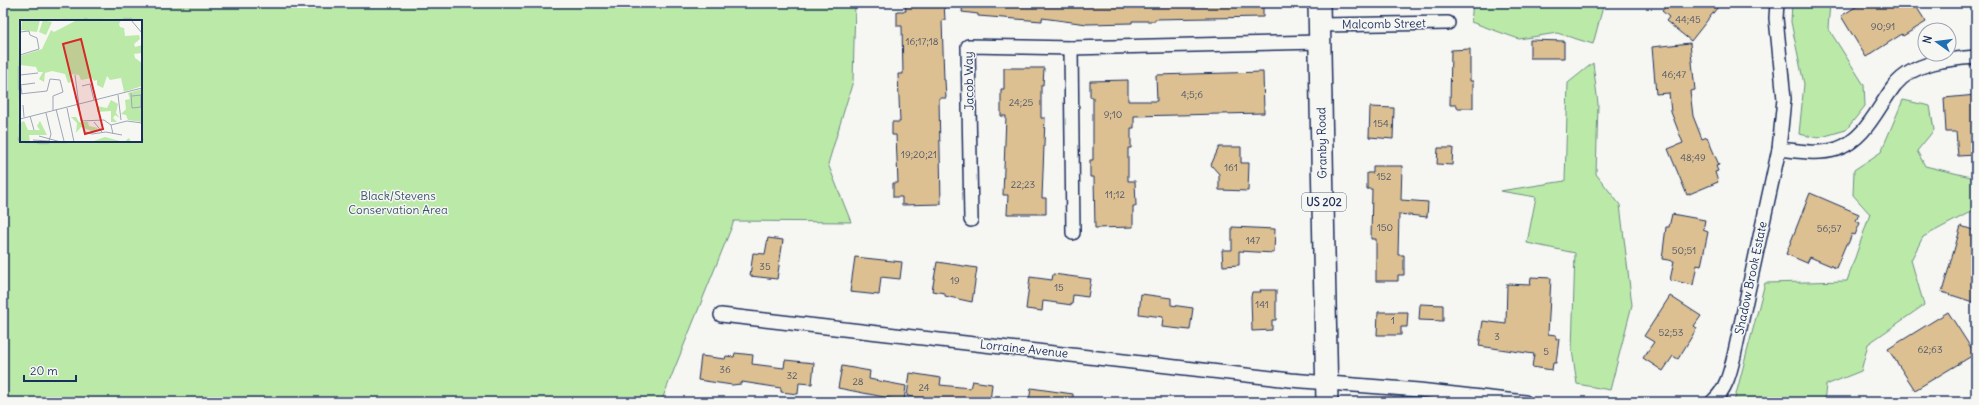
<svg xmlns="http://www.w3.org/2000/svg" width="1979" height="405" font-family="Delius,sans-serif">
<style>
.green{fill:#bbeaa8;stroke:#6b8c83;fill-rule:evenodd}
.building{fill:#dcc091;stroke:#1b2f5e}
.lines{fill:none;stroke-linecap:round;stroke-linejoin:round}
.minor-casing{stroke:#1b2f5e;stroke-width:16}
.primary-casing{stroke:#1b2f5e;stroke-width:24}
.minor{stroke:#f6f6f2;stroke-width:13}
.primary{stroke:#f6f6f2;stroke-width:21}
.labels{text-anchor:middle;stroke-width:3;stroke-linejoin:round;paint-order:stroke}
.number-label{font-size:10px;fill:#4b536b}
.shield{fill:#f6f6f2;stroke:#5d6b8a;stroke-width:1}
.shield-label{font-size:11px;font-weight:bold;fill:#1b2f5e}
.street-label{font-size:12px;fill:#1b2f5e;stroke:#f6f6f2}
.park-label{font-size:12px;fill:#3b546d;stroke:#f6f6f2}
.inset-road{fill:none;stroke:#9ea6b7;stroke-width:1}
.view{fill:#d62828;fill-opacity:0.15;stroke:#d62828;stroke-width:2}
.inset-edge{fill:none;stroke:#1b2f5e;stroke-width:2}
</style>
<rect width="100%" height="100%" fill="#f6f6f2"/>
<filter id="ink" filterUnits="userSpaceOnUse"><feTurbulence type="fractalNoise" baseFrequency=".025" numOctaves="2"/><feDisplacementMap in="SourceGraphic" scale="8" xChannelSelector="R" yChannelSelector="G"/><feConvolveMatrix kernelMatrix="1 2 1 2 8 2 1 2 1" color-interpolation-filters="sRGB"/></filter>
<g filter="url(#ink)">
<g class="green">
<path d="M3 3H855L853 81 828 164 851 222 734 221 661 402H3ZM21 21H141V141H21Z"/>
<polygon points="1473,3 1604,3 1593,44 1557,33 1519,39 1471,22"/>
<polygon points="1792,3 1830,3 1828,28 1864,85 1865,106 1846,130 1818,138 1799,134 1804,84 1791,22"/>
<polygon points="1593,63 1598,104 1596,174 1620,205 1632,305 1610,390 1577,384 1572,350 1575,253 1527,243 1536,197 1500,191 1565,181 1568,83"/>
<polygon points="1903,100 1930,106 1934,130 1917,151 1925,166 1971,177 1976,189 1976,209 1923,237 1911,260 1924,305 1868,344 1861,371 1826,385 1824,402 1734,402 1765,283 1847,281 1870,214 1853,195 1854,170 1881,152"/>
</g>
<g class="building">
<polygon points="905,3 944,3 945,20 942,20 944,80 945,80 946,98 939,98 941,204 902,205 902,197 893,197 893,183 898,183 896,135 892,135 892,122 900,122 898,74 903,74 902,26 897,26 897,11 906,11"/>
<polygon points="963,3 1263,3 1263,17 1155,19 1155,21 1132,21 1132,23 1087,24 1042,18 1042,21 978,16 978,14 962,12"/>
<polygon points="1669,3 1721,3 1691,41 1666,21 1669,17 1662,11"/>
<polygon points="1862,3 1914,3 1926,22 1903,36 1902,34 1866,57 1841,16"/>
<polygon points="1530,40 1564,41 1564,58 1530,58"/>
<polygon points="1690,43 1695,90 1690,91 1693,116 1702,139 1707,137 1719,165 1716,166 1718,171 1715,172 1718,182 1687,195 1668,149 1683,143 1671,112 1669,93 1656,94 1652,47"/>
<polygon points="1470,49 1470,81 1473,81 1473,108 1457,108 1457,105 1450,105 1451,50"/>
<polygon points="1004,68 1044,68 1043,85 1041,85 1041,118 1045,118 1042,198 1046,198 1046,214 1007,214 1008,195 1003,195 1006,116 1001,116 1001,89 1004,89"/>
<polygon points="1263,72 1264,113 1134,116 1134,128 1131,128 1131,148 1128,148 1128,181 1135,181 1136,206 1133,206 1133,227 1095,228 1094,177 1090,177 1090,160 1093,160 1093,97 1090,97 1090,81 1128,80 1128,101 1157,101 1156,75"/>
<polygon points="1976,95 1976,155 1958,156 1956,132 1946,132 1944,98"/>
<polygon points="1370,107 1394,108 1393,139 1369,137"/>
<polygon points="1219,147 1241,147 1241,163 1249,163 1248,191 1219,190 1219,174 1211,165"/>
<polygon points="1438,148 1453,148 1452,165 1437,164"/>
<polygon points="1373,166 1402,166 1401,200 1428,202 1427,217 1399,214 1398,255 1404,255 1404,275 1398,275 1398,281 1376,281 1376,239 1371,239 1372,189 1367,189 1367,173 1373,173"/>
<polygon points="1810,193 1859,214 1856,221 1860,223 1855,235 1852,234 1848,244 1846,244 1836,268 1810,257 1807,263 1786,254"/>
<polygon points="1672,214 1705,220 1703,230 1708,232 1701,266 1697,265 1693,285 1670,280 1674,261 1662,259 1666,227 1669,227"/>
<polygon points="1961,226 1976,231 1976,303 1942,292"/>
<polygon points="1232,227 1275,229 1274,253 1239,251 1239,265 1223,266 1222,250 1232,250"/>
<polygon points="768,238 783,240 777,279 750,276 753,253 765,254"/>
<polygon points="855,257 902,262 900,279 881,277 879,295 850,292"/>
<polygon points="937,262 977,268 972,302 945,296 945,293 932,291"/>
<polygon points="1053,274 1091,279 1088,297 1073,295 1072,305 1043,301 1042,311 1026,309 1030,277 1052,280"/>
<polygon points="1531,277 1551,278 1548,334 1556,335 1556,339 1559,339 1556,363 1553,363 1552,370 1532,367 1534,354 1479,346 1483,321 1506,324 1507,284 1530,285"/>
<polygon points="1260,290 1276,290 1276,320 1272,320 1272,330 1252,331 1251,297 1252,292 1261,292"/>
<polygon points="1141,294 1171,298 1171,305 1193,308 1190,330 1162,327 1163,317 1139,314"/>
<polygon points="1670,296 1701,316 1694,326 1697,328 1678,359 1673,356 1663,371 1643,358 1654,342 1644,336"/>
<polygon points="1420,304 1443,305 1443,321 1419,320"/>
<polygon points="1378,312 1408,312 1407,327 1401,327 1401,335 1377,335"/>
<polygon points="1948,312 1975,354 1915,390 1888,349"/>
<polygon points="735,353 753,355 752,364 784,368 785,360 814,363 812,384 799,383 798,394 781,392 781,388 742,382 741,384 732,385 698,380 701,356 725,359 726,356 734,357"/>
<polygon points="842,366 870,371 869,379 906,386 904,401 838,388"/>
<polygon points="910,373 941,378 940,385 970,388 972,381 992,384 990,402 947,402 907,396"/>
<polygon points="1031,388 1073,394 1073,402 1029,402"/>
</g>
<g class="lines">
<g class="minor-casing">
<g id="minor">
<polyline points="1320,25 1448,23"/>
<polyline points="1071,48 1073,233"/>
<path d="M1779 149C1798 151 1818 155 1837 149 1866 139 1877 108 1895 85 1914 62 1948 59 1976 57"/>
<polyline points="971,220 968,46 1071,48 1320,42"/>
<polyline points="721,315 1290,380 1419,390 1525,402"/>
<path d="M1712 402C1726 390 1730 373 1734 356L1779 149 1784 99 1776 18 1777 3"/>
</g>
</g>
<g class="primary-casing">
<polyline id="primary" points="1319,3 1327,402"/>
</g>
<use href="#minor" class="minor"/>
<use href="#primary" class="primary"/>
</g>
</g>
<g class="labels">
<g class="number-label">
<text x="1688" y="23">44;45</text>
<text x="1883" y="30">90;91</text>
<text x="922" y="45">16;17;18</text>
<text x="1674" y="78">46;47</text>
<text x="1192" y="98">4;5;6</text>
<text x="1021" y="106">24;25</text>
<text x="1113" y="118">9;10</text>
<text x="1381" y="127">154</text>
<text x="919" y="158">19;20;21</text>
<text x="1693" y="161">48;49</text>
<text x="1231" y="171">161</text>
<text x="1384" y="180">152</text>
<text x="1023" y="188">22;23</text>
<text x="1115" y="198">11;12</text>
<text x="1385" y="231">150</text>
<text x="1829" y="232">56;57</text>
<text x="1253" y="244">147</text>
<text x="1684" y="254">50;51</text>
<text x="765" y="270">35</text>
<text x="955" y="284">19</text>
<text x="1059" y="291">15</text>
<text x="1262" y="308">141</text>
<text x="1393" y="324">1</text>
<text x="1671" y="336">52;53</text>
<text x="1497" y="340">3</text>
<text x="1930" y="353">62;63</text>
<text x="1546" y="355">5</text>
<text x="725" y="373">36</text>
<text x="792" y="379">32</text>
<text x="858" y="385">28</text>
<text x="924" y="391">24</text>
</g>
<rect class="shield" x="1302" y="193" width="44" height="18" rx="3"/>
<g class="shield-label">
<text x="1324" y="206">US 202</text>
</g>
<g class="street-label">
<text transform="translate(1384 24) rotate(-1)" y="4">Malcomb Street</text>
<text transform="translate(969 81) rotate(-91)" y="4">Jacob Way</text>
<text transform="translate(1322 143) rotate(-91)" y="4">Granby Road</text>
<text transform="translate(1751 278) rotate(-78)" y="4">Shadow Brook Estate</text>
<text transform="translate(1024 349) rotate(6)" y="4">Lorraine Avenue</text>
</g>
<g class="park-label">
<text x="398" y="200">Black/Stevens<tspan x="398" dy="14">Conservation Area</tspan></text>
</g>
</g>
<g transform="translate(20 20)">
<rect width="122" height="122" fill="#f6f6f2"/>
<path d="M2 0H20L17 12 1 10ZM23 0 32 2 26 15 19 12ZM57 0H101L99 4 100 7 104 8 105 16 119 15 120 19 114 24 115 27 122 25V33L114 34 115 38 122 43V66L104 72 101 58 90 60 87 56 83 68 77 65V60L74 61 72 58 61 60 59 55 50 54 51 62 48 63 45 54 32 51 25 53 24 62 19 59 23 52H18L16 47 0 45V36L22 29 31 10 34 12ZM122 69V102L108 100 106 95 101 94 106 89 105 80 110 79 108 73ZM91 80 98 84 96 93 100 98 95 95 93 98 97 102H91V91L77 92V86L87 88ZM51 97H56L59 102H68L69 106 78 108 74 112 61 107 56 113 57 103ZM4 101 8 110H20L17 106 20 101 27 115H9L10 122H0V103ZM85 117 104 122 109 118 111 122H71Z" fill="#bbeaa8"/>
<path class="inset-road" d="M111 0 122 13M0 12 9 11 10 15 17 18 19 29 0 35M0 55 18 53M55 55 61 101 84 100 91 105 93 114M0 60 2 74M0 65 15 63M62 66 70 64 74 80M111 73 112 88 121 87V75L112 76M0 74 27 71 30 59 40 60 43 72 33 76V90M98 75 101 100M3 85 4 97M47 88 54 122M36 89 44 121M26 93 31 114 29 121M10 96 14 110M0 99 122 68M74 102 82 112M91 105 107 101 122 103M64 112 72 114 86 112 102 115M19 116 41 122M13 120 29 121"/>
<path class="view" d="M61 19 83 109 65 114 43 24Z"/>
<rect width="122" height="122" class="inset-edge"/>
</g>
<rect width="1979" height="405" fill="none" stroke="#f6f6f2" stroke-width="16"/>
<rect x="8" y="8" width="1963" height="389" fill="none" stroke="#1b2f5e" stroke-width="1.5" filter="url(#ink)"/>
<g transform="translate(1937 42) rotate(284)"><circle r="19" fill="#f6f6f2" stroke="#9ea6b7"/>
<path d="M0-3L7 15L0 10L-7 15Z" fill="#1f6fb2"/>
<text y="-6" font-size="11" font-weight="bold" text-anchor="middle" fill="#1b2f5e">N</text>
</g>
<path d="M24 375v6h52v-6" fill="none" stroke="#1b2f5e" stroke-width="2"/>
<text x="30" y="375" font-size="12" fill="#1b2f5e" stroke="#f6f6f2" stroke-width="3" paint-order="stroke">20 m</text>
</svg>
